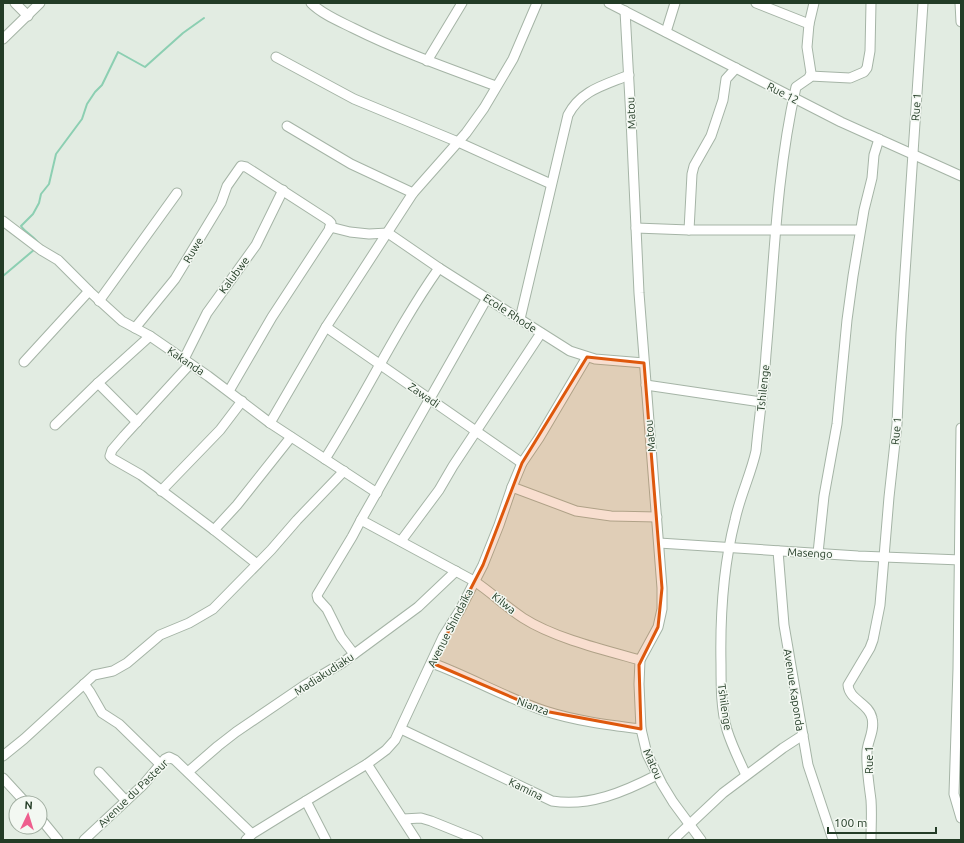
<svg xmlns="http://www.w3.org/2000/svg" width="964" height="843" font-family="Ubuntu,sans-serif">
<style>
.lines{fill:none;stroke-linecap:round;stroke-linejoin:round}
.stream{stroke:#8ccfb2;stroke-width:2}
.minor-casing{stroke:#a5b4a6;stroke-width:11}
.minor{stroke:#fff;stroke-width:9}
.marked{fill:#de580d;fill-opacity:0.2;stroke:#de580d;stroke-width:3;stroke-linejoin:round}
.labels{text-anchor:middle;stroke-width:3;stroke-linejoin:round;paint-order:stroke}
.street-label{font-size:11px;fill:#233c26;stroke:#f3f8f2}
</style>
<rect width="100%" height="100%" fill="#e2ece2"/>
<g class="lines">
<g class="stream">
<path d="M39 244C35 237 26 233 21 226L33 214 39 203 41 194 49 184 56 154 82 119 87 104 95 92 102 85 118 52 145 67 183 33 204 18"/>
<polyline points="3,276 35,249"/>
</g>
<g class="minor-casing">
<g id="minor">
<polyline points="15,3 28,16"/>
<path d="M311 3C322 14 339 21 353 28 399 51 447 68 496 86"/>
<polyline points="609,3 841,122 961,176"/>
<polyline points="756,3 809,24"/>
<polyline points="960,3 961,22"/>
<polyline points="625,11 631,119 639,293 662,588 662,609 658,627 640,660 639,684 641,729 647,754 662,784 673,802 701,840"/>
<polyline points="666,32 675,3"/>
<polyline points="3,39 40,3"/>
<polyline points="276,57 354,99 458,142 551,184"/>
<polyline points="427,61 462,3"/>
<polyline points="810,76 850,78 864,72 867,68 870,51 871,3"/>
<polyline points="287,126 351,164 413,193"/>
<polyline points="3,221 41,250 58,260 89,291 122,321 150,336 208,376 270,423 377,493"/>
<polyline points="330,227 350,232 369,234 388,233 439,268 570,351 595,359 644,363"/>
<polyline points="636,228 689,230 860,230"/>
<polyline points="689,230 692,174 694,166 711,136 723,100 726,79 736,68"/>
<path d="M487 298 361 520 474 581C491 592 506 607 523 618 554 638 604 650 640 660"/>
<polyline points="99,301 177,193"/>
<path d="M520 319 568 115C581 90 605 85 629 75"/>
<polyline points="326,327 522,463"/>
<polyline points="135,328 175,279 221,203 227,186 241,166 246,167 328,220 331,223 329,230 272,317 229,391"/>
<polyline points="184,359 207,313 256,245 283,190"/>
<polyline points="24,362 89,291"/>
<polyline points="190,364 124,436 112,450 110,456 113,459 141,475 214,530 257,564"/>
<polyline points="98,383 137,422"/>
<polyline points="646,385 761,402"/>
<polyline points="270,423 326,327 413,193 466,133 484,108 513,59 537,3"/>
<polyline points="55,425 98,383 150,336"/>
<polyline points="961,428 958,669 954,794 961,818"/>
<path d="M325 459C365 396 396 329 439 268"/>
<polyline points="512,487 576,511 611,516 657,517"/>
<polyline points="161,491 220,430 242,401"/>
<polyline points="214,530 237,505 291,437"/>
<polyline points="401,541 439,490 453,466 541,333"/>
<polyline points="659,543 858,556 961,560"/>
<polyline points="778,551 784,625 808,765 833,840"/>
<polyline points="818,553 824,496 837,424 847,320 853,276 864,210 872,178 874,155 879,139"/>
<polyline points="354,654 341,637 327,609 318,599 317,595 352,537 361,520"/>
<path d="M432 663C470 677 506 698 545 711 576 721 609 725 641 729"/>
<polyline points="84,684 90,692 102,713 119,724 160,764"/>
<path d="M401 729 552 801C589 807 624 792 657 775"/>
<polyline points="3,756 24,739 94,675 113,671 127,663 160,635 189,623 213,609 271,550 297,520 344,471"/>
<polyline points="367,764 416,840"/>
<polyline points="99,772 126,801"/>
<polyline points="188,772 218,746 236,732 305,685 342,663 418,607 456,571"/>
<path d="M746 775C739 760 732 746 727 730 721 709 721 687 721 664 720 616 723 567 735 520 740 496 751 474 756 451 759 418 764 386 766 354 774 265 776 175 796 87L809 78 811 73 807 47 809 24 814 3"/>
<polyline points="3,778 26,803"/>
<polyline points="306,801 326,840"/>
<polyline points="40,818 58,840"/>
<polyline points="403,819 421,818 431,821 478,840"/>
<polyline points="84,840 143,785 165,759 169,757 175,760 252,834"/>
<polyline points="246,840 252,834 286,813 367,764 386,750 395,740 443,637 460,610 483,565 499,525 512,487 522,463 539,438 587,357"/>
<polyline points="673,840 723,793 783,748 803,735"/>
<path d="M871 840C871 827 872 813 871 800 869 784 866 767 867 751 868 740 875 730 872 718 869 703 849 700 848 685L870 648 873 640 880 605 889 497 897 424 901 333 923 3"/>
</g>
</g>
<use href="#minor" class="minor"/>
</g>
<path class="marked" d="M587 357 644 363 662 588 658 627 639 665 641 729 544 711 432 663 483 565 522 463Z"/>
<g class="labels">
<g class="street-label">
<text transform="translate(783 93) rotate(27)" y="4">Rue 12</text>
<text transform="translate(916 107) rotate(-86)" y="4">Rue 1</text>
<text transform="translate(631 113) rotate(-93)" y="4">Matou</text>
<text transform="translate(193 250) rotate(-59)" y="4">Ruwe</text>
<text transform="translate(234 275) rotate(-53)" y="4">Kalubwe</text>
<text transform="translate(510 313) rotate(33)" y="4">Ecole Rhode</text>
<text transform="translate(186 361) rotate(34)" y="4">Kakanda</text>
<text transform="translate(763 388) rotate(-84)" y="4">Tshilenge</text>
<text transform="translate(424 395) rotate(34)" y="4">Zawadi</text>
<text transform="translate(896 431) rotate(-85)" y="4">Rue 1</text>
<text transform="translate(650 436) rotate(-96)" y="4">Matou</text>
<text transform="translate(810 553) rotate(3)" y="4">Masengo</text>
<text transform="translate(504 603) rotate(39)" y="4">Kilwa</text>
<text transform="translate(450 628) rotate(-63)" y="4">Avenue Shindaïka</text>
<text transform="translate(324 674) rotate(-33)" y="4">Madiakudiaku</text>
<text transform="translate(794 690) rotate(81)" y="4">Avenue Kaponda</text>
<text transform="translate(533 706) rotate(20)" y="4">Nianza</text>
<text transform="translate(725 707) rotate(82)" y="4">Tshilenge</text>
<text transform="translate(869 760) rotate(-90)" y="4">Rue 1</text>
<text transform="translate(653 764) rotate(66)" y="4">Matou</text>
<text transform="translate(526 789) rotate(26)" y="4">Kamina</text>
<text transform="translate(133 793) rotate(-44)" y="4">Avenue du Pasteur</text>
</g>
</g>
<rect width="964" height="843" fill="none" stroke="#233c26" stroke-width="8"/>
<g transform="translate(28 815) rotate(4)"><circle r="19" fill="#f3f8f2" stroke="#a0ada0"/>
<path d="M0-3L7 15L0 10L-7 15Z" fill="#ee5e8e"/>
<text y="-6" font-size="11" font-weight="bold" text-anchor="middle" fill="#233c26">N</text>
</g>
<path d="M828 827v6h108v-6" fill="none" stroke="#233c26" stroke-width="2"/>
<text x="834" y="827" font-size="12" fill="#233c26" stroke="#f3f8f2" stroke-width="3" paint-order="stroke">100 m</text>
</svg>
